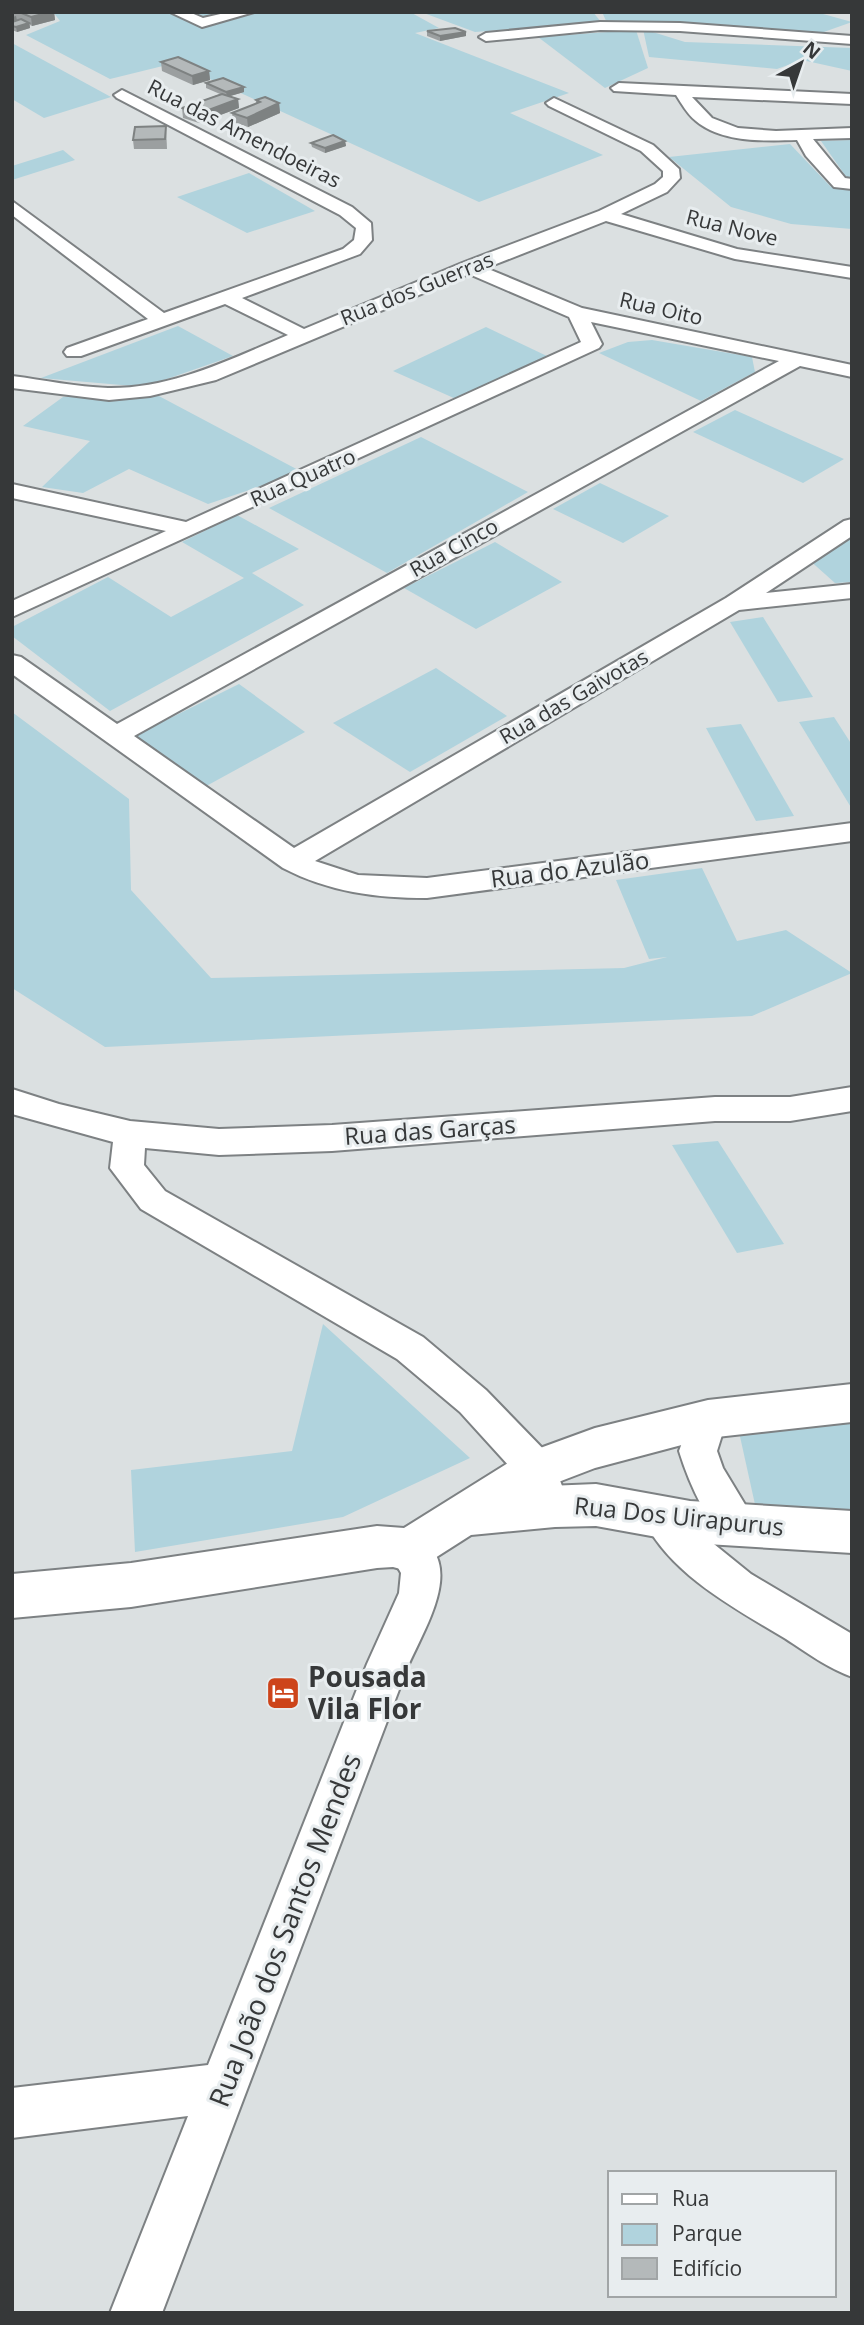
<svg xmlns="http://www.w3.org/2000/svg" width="864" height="2325" font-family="'Open Sans',sans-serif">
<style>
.green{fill:#b0d3dd}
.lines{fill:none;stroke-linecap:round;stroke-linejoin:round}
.minor-casing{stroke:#7d8183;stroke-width:4}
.primary-casing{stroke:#7d8183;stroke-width:4}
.minor{fill:#fff;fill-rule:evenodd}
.primary{fill:#fff;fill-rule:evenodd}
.wall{fill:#9b9fa0}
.shaded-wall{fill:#7e8282}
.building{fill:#b4b9ba;stroke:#7e8282;stroke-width:2}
.labels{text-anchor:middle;stroke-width:6;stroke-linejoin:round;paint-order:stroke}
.far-street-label{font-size:21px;fill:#363839;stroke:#e8edef}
.street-label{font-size:24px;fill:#363839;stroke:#e8edef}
.near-poi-label{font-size:28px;font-weight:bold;fill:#363839;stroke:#e8edef;text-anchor:start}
.near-street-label{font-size:28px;fill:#363839;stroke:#e8edef}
</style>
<rect width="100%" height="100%" fill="#dbe0e1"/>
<g class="green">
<polygon points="53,12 410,12 439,28 415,33 569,93 510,113 603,155 479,202 175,63 110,79 26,35 60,21"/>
<polygon points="421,12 593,12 601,22 475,32"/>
<polygon points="602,12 816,12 852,22 821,33 607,23"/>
<polygon points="643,29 685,42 852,48 852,71 802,60 777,69 649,57"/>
<polygon points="636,30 648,68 605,88 538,37"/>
<polygon points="12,43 111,97 44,118 12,99"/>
<polygon points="852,140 852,177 847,178 821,141"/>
<polygon points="790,144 831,187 852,188 852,229 791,224 731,207 669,157"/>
<polygon points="63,150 75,160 12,180 12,166"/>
<polygon points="249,173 315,211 247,233 177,197"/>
<polygon points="178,326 233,356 144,387 41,378"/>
<polygon points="486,327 549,357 456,399 393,371"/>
<polygon points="652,340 752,357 755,372 701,401 599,353 628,342"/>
<polygon points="157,395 302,472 208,504 129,469 83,493 42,487 90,441 23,426 63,397"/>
<polygon points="735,410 844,459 803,483 693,432"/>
<polygon points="421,437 528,492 387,573 269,508"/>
<polygon points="600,483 669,516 623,543 553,509"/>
<polygon points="237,515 299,549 252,573 304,605 110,711 12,636 12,627 108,577 171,617 244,578 182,542"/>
<polygon points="852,534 852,582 835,583 807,558"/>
<polygon points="495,542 562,582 476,629 404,588"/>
<polygon points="763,617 813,697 778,702 730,622"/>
<polygon points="436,668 507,716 410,772 333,723"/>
<polygon points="239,684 305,732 199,790 128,739"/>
<polygon points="12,712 129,799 131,890 211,978 624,968 667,957 649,959 616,880 702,868 737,941 786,930 852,973 752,1016 105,1047 12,988"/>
<polygon points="834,717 852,745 852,809 799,722"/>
<polygon points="741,724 794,816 756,821 706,728"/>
<polygon points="718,1141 784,1244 737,1253 672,1145"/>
<polygon points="323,1324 470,1458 343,1517 135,1552 131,1470 292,1451"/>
<polygon points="852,1419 852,1511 756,1509 739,1432"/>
</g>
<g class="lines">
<g class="minor-casing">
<g id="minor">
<polygon points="170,12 189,12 203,18 229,12 254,12 202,27"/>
<polygon points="600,22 680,23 852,36 852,44 680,31 600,30 486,41 479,37 486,33"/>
<path d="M619 83 852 94V104L692 97 712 118 738 128 776 131 852 128V138L813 139 845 178 852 179V189L834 187 806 156 797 140C765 141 722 143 696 121 687 114 682 104 676 95L614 91 611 88Z"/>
<path d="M122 90 352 207 371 223 372 240 360 254 242 298 304 329 462 263 599 211 655 184 663 177V171L641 151 549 106 546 103 554 98 653 145 679 169 680 178 667 192 621 214 737 249 852 267V278L735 259 606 221 486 268 582 308 852 365V377L800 366 134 736 294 848 726 598 844 521 852 519V536L766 593 852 584V598L739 610 315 861 358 875 427 878 852 823V841L427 898C376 898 329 892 283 868L12 674V655L21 657 117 724 779 361 591 322 602 344 599 348 12 617V601L166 531 12 498V484L186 522 581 342 569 317 469 274 216 380 150 396 109 400 12 388V376C44 380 77 387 108 388 172 389 231 359 288 335L225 304 81 356H67L64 352 67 348 148 319 12 215V201L164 313 343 249 354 240 356 228 340 215 117 98 114 95Z"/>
<polygon points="852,1087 852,1111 790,1121 715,1121 332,1151 219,1155 145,1148 144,1165 165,1191 423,1337 486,1390 551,1457 564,1491 559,1503 545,1509 531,1503 521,1479 460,1412 397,1359 141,1209 110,1168 113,1142 12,1114 12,1089 59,1104 130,1121 219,1129 332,1125 715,1097 790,1097"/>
<path d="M708 1403 721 1407 727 1419 717 1451 723 1468 758 1526 752 1539 738 1544C709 1533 688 1480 679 1451L695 1407Z"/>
<path d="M663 1500 677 1505 709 1540 751 1574 852 1634V1677C828 1668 807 1653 786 1639 736 1609 669 1574 643 1518L649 1505Z"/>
<path d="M408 1532C471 1556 426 1625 408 1666L162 2313H110L188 2116 12 2138V2088L208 2065 367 1664 399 1593 401 1573 388 1550 394 1537Z"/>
</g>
</g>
<g class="primary-casing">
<polygon id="primary" points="852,1384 852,1422 708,1438 595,1468 548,1486 596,1484 690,1501 852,1511 852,1553 690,1543 596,1526 555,1527 471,1535 424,1565 408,1571 393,1567 377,1568 131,1607 12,1618 12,1574 131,1563 377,1526 404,1528 521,1455 595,1428 708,1400"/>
</g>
<use href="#minor" class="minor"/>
<use href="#primary" class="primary"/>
</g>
<g class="wall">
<polygon points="12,12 54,12 55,20 32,26 30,25 30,28 17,32 12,30"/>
<polygon points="427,31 466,36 440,41 427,36"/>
<polygon points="161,62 209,71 210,80 193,85 162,71"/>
<polygon points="206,83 244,92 230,96 238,99 239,108 199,123 183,118 182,108 220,94 206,88"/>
<polygon points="256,100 279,103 280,113 248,127 233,122 232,113 256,104"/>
<polygon points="166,126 167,149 134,149 133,140"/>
<polygon points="345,141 346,146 325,153 312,147 311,143"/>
</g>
<g class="shaded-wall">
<polygon points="50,12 54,12 55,20 32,26 31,17"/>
<polygon points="16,16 18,25 12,26 12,17"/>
<polygon points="29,23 30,28 17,32 16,27"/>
<polygon points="466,32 466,36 440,41 440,36"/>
<polygon points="209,71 210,80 193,85 192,76"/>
<polygon points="244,87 244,92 227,97 226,92"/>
<polygon points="238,99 239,108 199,123 198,114"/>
<polygon points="279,103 280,113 248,127 247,118"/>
<polygon points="345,141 346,146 325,153 325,148"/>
</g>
<g class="building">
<polygon points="19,12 50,12 31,17"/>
<polygon points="21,19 29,23 16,27 12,26 12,22"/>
<polygon points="455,28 466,32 440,36 427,31"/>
<polygon points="178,57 209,71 192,76 161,62"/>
<polygon points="223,78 244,87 226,92 206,83"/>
<polygon points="222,94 238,99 198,114 182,108"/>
<polygon points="265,97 279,103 247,118 232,113 260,102 256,100"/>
<polygon points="166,126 165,139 133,140 135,127"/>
<polygon points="333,135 345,141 325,148 311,143"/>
</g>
<defs>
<g id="hotel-square" transform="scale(1.75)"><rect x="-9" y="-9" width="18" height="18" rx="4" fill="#cd441a" stroke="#e8edef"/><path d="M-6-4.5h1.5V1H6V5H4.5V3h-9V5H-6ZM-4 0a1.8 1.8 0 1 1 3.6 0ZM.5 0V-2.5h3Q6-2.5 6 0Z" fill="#fff"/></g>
</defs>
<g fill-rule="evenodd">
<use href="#hotel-square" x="283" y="1693"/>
</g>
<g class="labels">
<g class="far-street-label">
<text transform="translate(244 134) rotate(27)" y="7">Rua das Amendoeiras</text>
<text transform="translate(732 228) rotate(14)" y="7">Rua Nove</text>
<text transform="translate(417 289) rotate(-22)" y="7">Rua dos Guerras</text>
<text transform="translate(661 309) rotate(13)" y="7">Rua Oito</text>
<text transform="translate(303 478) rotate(-24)" y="7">Rua Quatro</text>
<text transform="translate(454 548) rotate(-29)" y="7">Rua Cinco</text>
<text transform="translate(574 697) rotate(-30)" y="7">Rua das Gaivotas</text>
</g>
<g class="street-label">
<text transform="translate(570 870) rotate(-7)" y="8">Rua do Azulão</text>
<text transform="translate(430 1131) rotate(-4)" y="8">Rua das Garças</text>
<text transform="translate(679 1517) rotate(6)" y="8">Rua Dos Uirapurus</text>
</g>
<g class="near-poi-label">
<text x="308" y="1687">Pousada<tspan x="308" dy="32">Vila Flor</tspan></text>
</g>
<g class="near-street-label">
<text transform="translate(285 1930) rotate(-69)" y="10">Rua João dos Santos Mendes</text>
</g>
</g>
<rect width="864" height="2325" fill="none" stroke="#363839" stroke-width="28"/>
<rect x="608" y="2171" width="228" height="126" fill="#e8edef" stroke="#a1a5a6" stroke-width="2"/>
<rect x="622" y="2194" width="35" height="10" fill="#ffffff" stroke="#a1a5a6" stroke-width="2"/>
<text x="672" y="2206" font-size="21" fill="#363839">Rua</text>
<rect x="622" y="2224" width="35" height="21" fill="#b0d3dd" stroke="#a1a5a6" stroke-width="2"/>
<text x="672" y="2241" font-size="21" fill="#363839">Parque</text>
<rect x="622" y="2258" width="35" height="21" fill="#b4b9ba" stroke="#a1a5a6" stroke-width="2"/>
<text x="672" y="2276" font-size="21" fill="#363839">Edifício</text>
<g transform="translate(801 63) rotate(40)" stroke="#e8edef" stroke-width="5" paint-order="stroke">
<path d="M0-5L12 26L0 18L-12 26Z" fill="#363839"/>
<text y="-10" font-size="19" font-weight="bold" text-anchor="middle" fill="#363839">N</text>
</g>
</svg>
